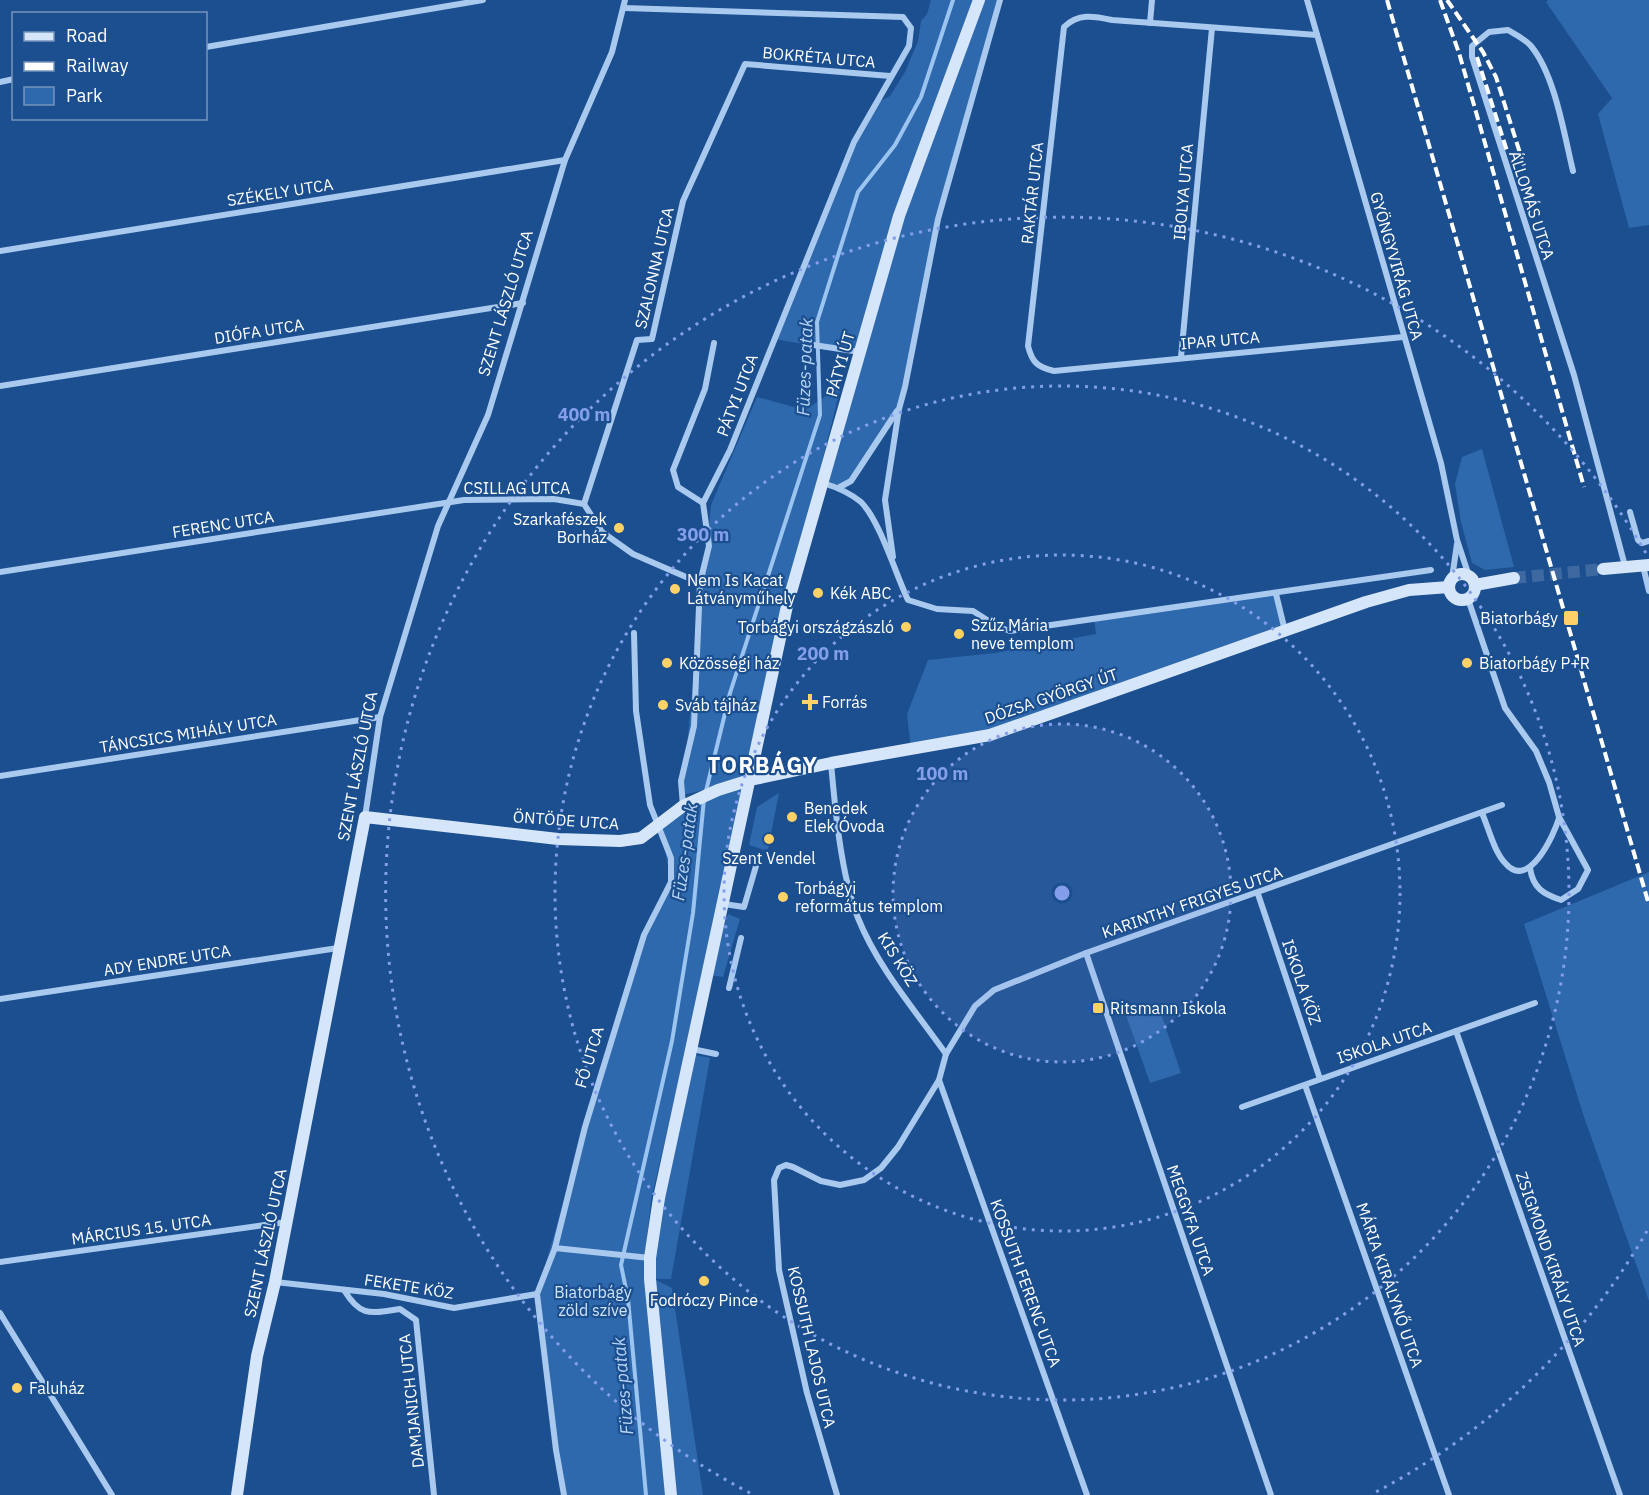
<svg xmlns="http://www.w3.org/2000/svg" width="1649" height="1495" font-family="'IBM Plex Sans',sans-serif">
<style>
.green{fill:#2e69ad}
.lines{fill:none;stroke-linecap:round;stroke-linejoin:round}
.stream{stroke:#9cc4f0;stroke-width:4}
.secondary-tunnel{stroke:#3d69a0;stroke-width:12;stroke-dasharray:12 6;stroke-linecap:butt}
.street{stroke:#a9c9ee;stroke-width:6}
.secondary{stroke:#d6e6fa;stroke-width:12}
.rail{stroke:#fff;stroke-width:4;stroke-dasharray:10 4.5;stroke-linecap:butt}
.ring{fill:none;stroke:#839eea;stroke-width:3;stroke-dasharray:3 6}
.poi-dot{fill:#ffd166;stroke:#1b4f8f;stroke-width:2}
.labels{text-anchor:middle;stroke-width:4.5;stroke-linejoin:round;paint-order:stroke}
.street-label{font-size:16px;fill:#fff;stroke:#1b4f8f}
.poi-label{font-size:16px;fill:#fff;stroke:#1b4f8f;text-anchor:start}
.park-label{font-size:16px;fill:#cfe3fa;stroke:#1b4f8f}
.water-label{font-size:18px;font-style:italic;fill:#b5d3f5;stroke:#1b4f8f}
.district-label{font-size:22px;font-weight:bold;letter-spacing:1.5px;fill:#fff;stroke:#1b4f8f}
.centre{fill:#839eea;stroke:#1b4f8f;stroke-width:3}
.ring-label{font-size:18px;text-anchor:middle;font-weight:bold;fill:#839eea;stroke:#1b4f8f;stroke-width:4.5;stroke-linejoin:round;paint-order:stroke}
</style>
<rect width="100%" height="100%" fill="#1b4f8f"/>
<g class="green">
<polygon points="931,0 1000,0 945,197 899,409 851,481 838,488 823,483 861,353 773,339 845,165 878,102 890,96 905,72 918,41 921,21 927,14"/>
<polygon points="1548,0 1649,0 1649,225 1629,228 1598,114 1612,98 1546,2"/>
<polygon points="841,386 742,781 750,780 651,1200 644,1268 666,1495 564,1495 537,1294 585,1127 645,936 671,882 660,826 732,784 682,795 711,505 757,397 805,410"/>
<polygon points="1482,449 1514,567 1485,570 1472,563 1461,522 1455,484 1462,457"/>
<polygon points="1276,594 1286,632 990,735 911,749 907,714 928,660 995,653 1096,634 1094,619"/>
<polygon points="779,793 768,849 764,850 749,845 757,807"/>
<polygon points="1649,872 1649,1301 1583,1114 1524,924"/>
<polygon points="728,914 740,919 723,977 709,975"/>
<polygon points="1158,1005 1181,1073 1150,1083 1126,1015"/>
<polygon points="695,1055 710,1058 671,1279 650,1279 670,1149"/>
<polygon points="656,1280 672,1288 703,1495 677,1495"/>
</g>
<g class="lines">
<g class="stream">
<polyline points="706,791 730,693 820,415 817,322 858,192 895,145 921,97 953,0"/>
<polyline points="646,1495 628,1299 621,1265 672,1041 693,913 704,799"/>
</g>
<polyline class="secondary-tunnel" points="1514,578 1603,569"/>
<g class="street">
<polyline points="1307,0 1441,463 1457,540 1469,576"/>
<polyline points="624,8 903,17 911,28 909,46 854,142 730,450 703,503 709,546 700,583 694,726 681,781 683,806"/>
<polyline points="1150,23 1152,0"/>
<path d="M1317 35 1112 20C1094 16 1078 13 1064 27L1028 346C1032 362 1037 367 1054 371L1403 337"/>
<polyline points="206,47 483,0"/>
<polyline points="0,82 14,79"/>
<path d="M1573 171C1564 134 1555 75 1531 46 1525 39 1516 35 1508 30L1489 32 1472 46V57L1574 375 1625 566"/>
<polyline points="0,251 565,160"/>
<polyline points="807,344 860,352"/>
<polyline points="1181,357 1212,28"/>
<polyline points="0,386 523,303"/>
<path d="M823 483C836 487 850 493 861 502 880 521 896 575 908 600L937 609 973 611 998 627 1010 631 1431 570"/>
<polyline points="838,488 851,481 897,411"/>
<polyline points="703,503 678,487 673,470 705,389 714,343"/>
<polyline points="584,504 637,340 652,339 683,201 745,64 890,76"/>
<polyline points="1630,512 1638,540 1642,543 1649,541"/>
<polyline points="893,557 885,500 899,409 905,387 938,219 1000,0"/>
<polyline points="1643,566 1649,591"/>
<polyline points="0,572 464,500 554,499 584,504 602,532 633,554 700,583"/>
<polyline points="1452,578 1457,544"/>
<polyline points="1276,594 1285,631"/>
<path d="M1468 599 1505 708 1536 751 1549 782 1559 817 1588 870 1578 889 1561 900C1543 894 1533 888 1530 868"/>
<path d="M831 763C835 808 841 876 858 918 878 968 915 1010 946 1054"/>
<polyline points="0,776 380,717"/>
<path d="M1482 813C1489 829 1494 852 1506 864 1529 890 1554 835 1559 818"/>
<polyline points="365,817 380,717 438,526 488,415 565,160 612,52 625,0"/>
<polyline points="1258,894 1320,1079"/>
<polyline points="724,904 744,907 756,866"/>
<polyline points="1086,953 1271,1495"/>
<polyline points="729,988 741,938"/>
<polyline points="0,999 338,948"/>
<polyline points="1456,1031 1620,1495"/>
<polyline points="692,1049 716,1054"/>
<polyline points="939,1080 1087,1495"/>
<polyline points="1305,1085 1449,1495"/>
<polyline points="1242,1107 1535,1003"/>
<polyline points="555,1248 650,1258"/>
<polyline points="0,1262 286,1222"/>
<polyline points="275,1282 384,1294 454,1308 537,1294"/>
<path d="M344 1290C361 1318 371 1313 400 1309L416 1320 434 1495"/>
<polyline points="0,1313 112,1495"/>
<polyline points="564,1495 556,1450 537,1294 555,1248 585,1127 644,935 671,882 671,858 650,805 636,711 634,633"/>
<polyline points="837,1495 807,1393 779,1270 774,1180 779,1168 786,1165 793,1167 821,1181 840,1185 864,1180 881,1168 898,1147 939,1080 946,1054 975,1006 994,990 1086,953 1502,805"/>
</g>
<g class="secondary">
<polyline points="1603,569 1649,565"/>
<circle cx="1462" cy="587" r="13"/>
<polyline points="1475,585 1514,578"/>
<polyline points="237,1495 257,1356 275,1282 365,817 558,839 620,841 641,838 683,806 718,790 750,780 831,763 990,735 1366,602 1409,590 1449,587"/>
<polyline points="671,1495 650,1279 650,1258 659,1198 787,606 899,216 979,0"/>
</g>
<g class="rail">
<polyline points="1387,0 1649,905"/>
<polyline points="1440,0 1459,53 1584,487"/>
<polyline points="1447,0 1483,52 1496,77 1525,169"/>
<polyline points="1477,57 1507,151"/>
</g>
</g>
<circle cx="1062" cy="893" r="169" fill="#839eea" fill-opacity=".12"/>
<g class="ring">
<circle cx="1062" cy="893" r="169"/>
<circle cx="1062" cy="893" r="338"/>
<circle cx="1062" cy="893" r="507"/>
<path d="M1647 1231A676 676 0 0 1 1374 1493M750 1493A676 676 0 1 1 1647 555"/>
</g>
<g class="poi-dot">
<circle cx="619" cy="528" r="6"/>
<circle cx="675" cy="589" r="6"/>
<circle cx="818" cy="593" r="6"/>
<rect x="1563" y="610" width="16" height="16" rx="3"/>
<circle cx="906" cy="627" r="6"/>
<circle cx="959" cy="634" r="6"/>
<circle cx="667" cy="663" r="6"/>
<circle cx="1467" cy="663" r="6"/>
<path d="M807 693h6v6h6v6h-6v6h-6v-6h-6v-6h6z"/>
<circle cx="663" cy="705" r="6"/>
<circle cx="792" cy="817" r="6"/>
<circle cx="769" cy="839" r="6"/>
<circle cx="783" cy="897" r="6"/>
<rect x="1092" y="1002" width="12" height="12" rx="3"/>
<circle cx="704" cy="1281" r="6"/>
<circle cx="17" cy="1388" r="6"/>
</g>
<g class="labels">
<g class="street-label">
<text transform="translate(819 57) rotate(5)" y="6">BOKRÉTA UTCA</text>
<text transform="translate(280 192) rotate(-9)" y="6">SZÉKELY UTCA</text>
<text transform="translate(1183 192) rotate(-85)" y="6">IBOLYA UTCA</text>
<text transform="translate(1032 193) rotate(-84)" y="6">RAKTÁR UTCA</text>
<text transform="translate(1532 205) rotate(72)" y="6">ÁLLOMÁS UTCA</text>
<text transform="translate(1397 266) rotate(74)" y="6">GYÖNGYVIRÁG UTCA</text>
<text transform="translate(654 268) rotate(-77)" y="6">SZALONNA UTCA</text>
<text transform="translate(505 303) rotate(-73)" y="6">SZENT LÁSZLÓ UTCA</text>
<text transform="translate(259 331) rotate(-9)" y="6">DIÓFA UTCA</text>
<text transform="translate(1220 340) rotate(-5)" y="6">IPAR UTCA</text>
<text transform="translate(840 364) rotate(-74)" y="6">PÁTYI ÚT</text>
<text transform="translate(737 395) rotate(-69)" y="6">PÁTYI UTCA</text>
<text x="517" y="494">CSILLAG UTCA</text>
<text transform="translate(223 524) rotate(-9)" y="6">FERENC UTCA</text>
<text transform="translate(1051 696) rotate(-19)" y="6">DÓZSA GYÖRGY ÚT</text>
<text transform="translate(188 733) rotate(-9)" y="6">TÁNCSICS MIHÁLY UTCA</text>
<text transform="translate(357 766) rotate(-79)" y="6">SZENT LÁSZLÓ UTCA</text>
<text transform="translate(566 820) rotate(4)" y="6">ÖNTÖDE UTCA</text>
<text transform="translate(1192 902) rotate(-19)" y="6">KARINTHY FRIGYES UTCA</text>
<text transform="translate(898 959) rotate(58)" y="6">KIS KÖZ</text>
<text transform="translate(167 960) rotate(-9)" y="6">ADY ENDRE UTCA</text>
<text transform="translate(1302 982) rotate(71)" y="6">ISKOLA KÖZ</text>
<text transform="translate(1384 1042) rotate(-19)" y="6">ISKOLA UTCA</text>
<text transform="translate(589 1057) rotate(-73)" y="6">FŐ UTCA</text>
<text transform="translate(1191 1220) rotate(71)" y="6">MEGGYFA UTCA</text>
<text transform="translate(141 1229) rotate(-8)" y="6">MÁRCIUS 15. UTCA</text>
<text transform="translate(265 1243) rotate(-78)" y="6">SZENT LÁSZLÓ UTCA</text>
<text transform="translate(1551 1259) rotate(71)" y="6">ZSIGMOND KIRÁLY UTCA</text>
<text transform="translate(1026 1283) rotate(70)" y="6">KOSSUTH FERENC UTCA</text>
<text transform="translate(1390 1285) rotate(71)" y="6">MÁRIA KIRÁLYNŐ UTCA</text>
<text transform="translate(409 1286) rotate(9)" y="6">FEKETE KÖZ</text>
<text transform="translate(812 1347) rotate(77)" y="6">KOSSUTH LAJOS UTCA</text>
<text transform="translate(411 1401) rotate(-96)" y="6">DAMJANICH UTCA</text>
</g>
<g class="poi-label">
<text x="607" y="525" text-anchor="end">Szarkafészek<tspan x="607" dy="18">Borház</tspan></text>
<text x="687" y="586">Nem Is Kacat<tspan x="687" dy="18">Látványműhely</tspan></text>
<text x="830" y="599">Kék ABC</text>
<text x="1558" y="624" text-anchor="end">Biatorbágy</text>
<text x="971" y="631">Szűz Mária<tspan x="971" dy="18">neve templom</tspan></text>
<text x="894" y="633" text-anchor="end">Torbágyi országzászló</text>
<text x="679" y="669">Közösségi ház</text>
<text x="1479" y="669">Biatorbágy P+R</text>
<text x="822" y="708">Forrás</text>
<text x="675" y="711">Sváb tájház</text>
<text x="804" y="814">Benedek<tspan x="804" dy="18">Elek Óvoda</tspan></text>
<text x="769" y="864" text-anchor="middle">Szent Vendel</text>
<text x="795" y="894">Torbágyi<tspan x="795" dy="18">református templom</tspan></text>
<text x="1110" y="1014">Ritsmann Iskola</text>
<text x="704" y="1306" text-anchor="middle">Fodróczy Pince</text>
<text x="29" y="1394">Faluház</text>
</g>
<g class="park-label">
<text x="593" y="1298">Biatorbágy<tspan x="593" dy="18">zöld szíve</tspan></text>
</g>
<g class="water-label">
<text transform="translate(805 367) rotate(-88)" y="6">Füzes-patak</text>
<text transform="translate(685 852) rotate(-82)" y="6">Füzes-patak</text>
<text transform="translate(623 1386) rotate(-95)" y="6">Füzes-patak</text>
</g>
<g class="district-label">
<text x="763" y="773">TORBÁGY</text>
</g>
</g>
<circle cx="1062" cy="893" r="9" class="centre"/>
<g class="ring-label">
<text x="584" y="421">400 m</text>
<text x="703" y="541">300 m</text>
<text x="823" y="660">200 m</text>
<text x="942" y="780">100 m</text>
</g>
<rect x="12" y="12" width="195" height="108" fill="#1b4f8f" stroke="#7695bc" stroke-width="1.5"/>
<rect x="24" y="32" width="30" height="9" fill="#d6e6fa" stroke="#7695bc" stroke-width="1.5"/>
<text x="66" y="42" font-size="18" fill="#ffffff">Road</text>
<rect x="24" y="62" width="30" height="9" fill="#ffffff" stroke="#7695bc" stroke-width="1.5"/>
<text x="66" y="72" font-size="18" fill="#ffffff">Railway</text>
<rect x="24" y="87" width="30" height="18" fill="#2e69ad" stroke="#7695bc" stroke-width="1.5"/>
<text x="66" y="102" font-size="18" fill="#ffffff">Park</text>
</svg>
